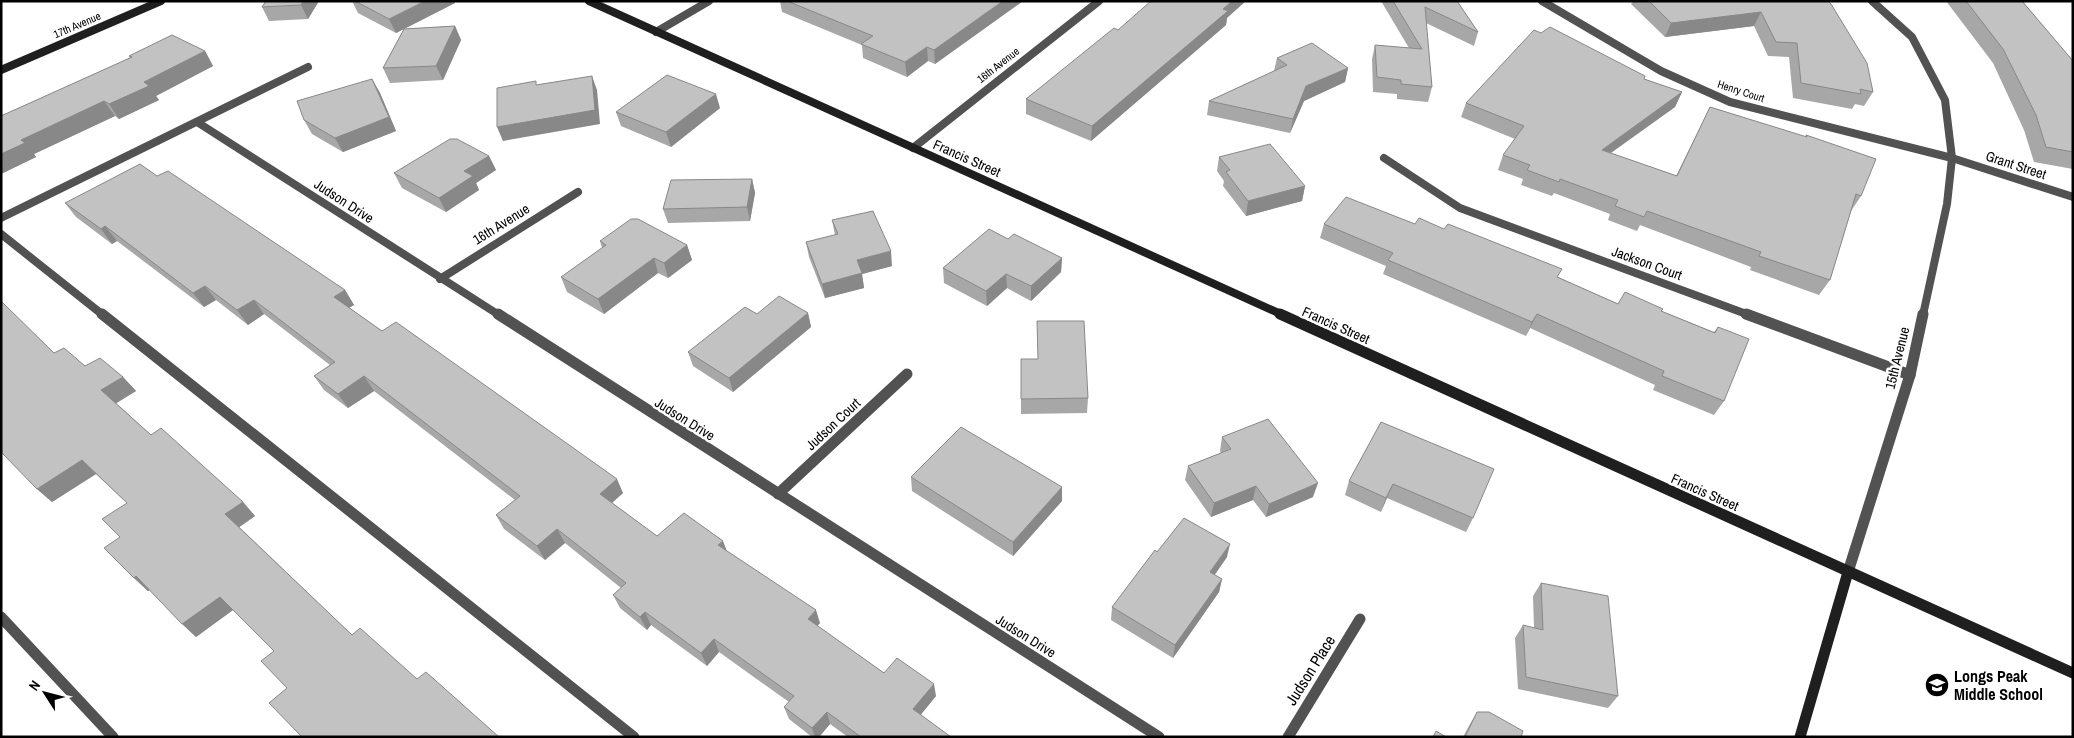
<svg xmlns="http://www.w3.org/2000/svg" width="2074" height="738" font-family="'Archivo Narrow',sans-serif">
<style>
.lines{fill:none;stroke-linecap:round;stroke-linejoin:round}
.lane-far1{stroke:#525252;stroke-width:8}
.lane{stroke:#525252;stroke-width:11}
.street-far1{stroke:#525252;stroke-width:8}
.street{stroke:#525252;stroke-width:11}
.secondary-far1{stroke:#1f1f1f;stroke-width:8}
.secondary{stroke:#1f1f1f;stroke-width:11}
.wall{fill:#a7a7a7}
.shaded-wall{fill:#888}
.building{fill:#c2c2c2;stroke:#888}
.labels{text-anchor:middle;stroke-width:5;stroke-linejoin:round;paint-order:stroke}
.far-street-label{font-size:11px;fill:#000;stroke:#fff}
.street-label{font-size:14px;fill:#000;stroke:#fff}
.near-street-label{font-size:16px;fill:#000;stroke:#fff}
.near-poi-label{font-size:16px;font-weight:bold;fill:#000;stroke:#fff;text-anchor:start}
</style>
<rect width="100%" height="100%" fill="#fff"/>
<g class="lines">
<polyline class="lane-far1" points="1,234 103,315"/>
<polyline class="lane" points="102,314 634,737"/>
<g class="street-far1">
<polyline points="1542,1 1661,71 1730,102 1952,158 2073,197"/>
<polyline points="1872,1 1912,37 1945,100 1952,158 1947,204 1923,315"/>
<polyline points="656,32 709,1"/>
<polyline points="197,122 499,315"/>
<polyline points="913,148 1099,1"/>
<polyline points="1384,158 1460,208 1749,315"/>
<polyline points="1,218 308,67"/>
<polyline points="440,279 578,192"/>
</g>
<g class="street">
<polyline points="498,314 1159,737"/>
<polyline points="1746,314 1910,375"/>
<polyline points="778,494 907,374"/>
<polyline points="1848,572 1910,375 1923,314"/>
<polyline points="1,617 113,737"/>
<polyline points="1288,737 1360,619"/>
</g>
<g class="secondary-far1">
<polyline points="589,1 1283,315"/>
<polyline points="1,70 161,1"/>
</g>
<g class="secondary">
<polyline points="1280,314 2073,673"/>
<polyline points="1800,737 1848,572"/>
</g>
</g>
<g class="wall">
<polygon points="266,1 319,1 308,19 269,21 262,7"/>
<polygon points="352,1 454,1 455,3 404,29 455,26 461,40 443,80 390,83 383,68 404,29 396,33 358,13"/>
<polygon points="780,1 1023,1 935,64 928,61 907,77 863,58 862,45 782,12"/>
<polygon points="1381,1 1457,1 1478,32 1474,46 1426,23 1432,87 1428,102 1397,99 1397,94 1373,92 1372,59 1375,45 1409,48"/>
<polygon points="1633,1 1828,1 1873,92 1864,106 1855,104 1852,109 1793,98 1789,57 1768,56 1754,26 1665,37 1631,4"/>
<polygon points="1946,1 2022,1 2073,61 2073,169 2034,162 2024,130 1993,63"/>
<polygon points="1227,18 1226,25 1091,141 1026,114 1026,99 1118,30"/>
<polygon points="205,51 213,66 156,96 159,100 119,119 115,116 34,154 36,157 1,174 1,116 131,58 129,56"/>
<polygon points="1277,58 1348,68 1345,82 1304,101 1290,133 1207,115 1209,101 1274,71"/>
<polygon points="372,79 380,93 396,131 343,152 312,134 304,120"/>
<polygon points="1644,79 1682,92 1675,107 1611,153 1676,176 1710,107 1805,137 1806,135 1861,196 1851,211 1830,280 1819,295 1750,270 1751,267 1640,225 1637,231 1608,220 1610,214 1554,193 1552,196 1521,185 1523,179 1498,170 1503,155 1515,139 1461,117 1466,103"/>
<polygon points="720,108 671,147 621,126 616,112"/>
<polygon points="489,156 496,170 476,183 479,190 446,212 402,188 394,173"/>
<polygon points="1219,157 1305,186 1302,201 1246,216 1223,186 1224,181 1217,171"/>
<polygon points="157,176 345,290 354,305 349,308 382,331 623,493 612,503 657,536 727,551 820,623 817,626 884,673 936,696 920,715 951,737 848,737 830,724 819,737 812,737 789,719 784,707 789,702 719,652 707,666 651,625 647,630 620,608 613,595 621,588 565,543 545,560 504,529 496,515 515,500 374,391 348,408 324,390 314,376 330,365 264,314 248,325 216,300 204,307 117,241 112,244 76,217 65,203"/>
<polygon points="752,179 755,193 750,221 668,223 663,209"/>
<polygon points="832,220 892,266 862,274 864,288 825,298 809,257 806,242 835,235"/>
<polygon points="1324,224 1415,224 1558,277 1618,304 1661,311 1714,332 1718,327 1724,401 1714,415 1653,390 1655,385 1530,328 1526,336 1383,274 1386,266 1320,238"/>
<polygon points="1008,239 1062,258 1061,272 1031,301 1007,288 987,306 944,283 943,268"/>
<polygon points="600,241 687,245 692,260 668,278 658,273 604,314 567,292 561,277 602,248"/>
<polygon points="808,313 811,327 733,392 693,366 688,352 757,314"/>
<polygon points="54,353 85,366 123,377 136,391 116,403 151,435 243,502 255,516 239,527 352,635 499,737 287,688 274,651 233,610 196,637 150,590 148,591 134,578 120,537 127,503 96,474 52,502 37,489"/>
<polygon points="1021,359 1088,398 1087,413 1021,414"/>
<polygon points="1381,422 1473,518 1466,532 1387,498 1381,512 1345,495 1349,481"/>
<polygon points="1222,437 1313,497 1266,517 1253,500 1211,517 1185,480 1188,466 1221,453 1220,451"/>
<polygon points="911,477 1062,501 1013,556 912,491"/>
<polygon points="1157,552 1227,557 1214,575 1222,579 1219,592 1173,658 1111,620 1112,607"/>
<polygon points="1541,583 1618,696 1608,708 1518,689 1515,638 1523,625 1534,628 1533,596"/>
<polygon points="1477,712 1521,737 1463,737 1470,724"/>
</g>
<g class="shaded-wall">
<polygon points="303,1 319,1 308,19 301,5"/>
<polygon points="425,1 454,1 455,3 396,33 389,19"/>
<polygon points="1003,1 1023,1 935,64 934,50"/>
<polygon points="1232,1 1246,1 1227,18 1226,25 1091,141 1092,126"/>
<polygon points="1761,12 1754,26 1665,37 1671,23"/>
<polygon points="455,26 461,40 443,80 436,66"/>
<polygon points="927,47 928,61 907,77 905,62"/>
<polygon points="205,51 213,66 156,96 159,100 119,119 109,104 144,82"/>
<polygon points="1348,68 1345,82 1304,101 1290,133 1293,119 1306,86"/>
<polygon points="592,76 597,90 600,124 503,141 497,127"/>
<polygon points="372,79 380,93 396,131 343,152 335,138"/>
<polygon points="1682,92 1675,107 1595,164 1602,150"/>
<polygon points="716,94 720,108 671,147 666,132"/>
<polygon points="104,101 115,116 34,154 36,157 1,174 1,154 21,140"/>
<polygon points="489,156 496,170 476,183 479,190 446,212 439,198 464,171"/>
<polygon points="752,179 755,193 750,221 747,207"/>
<polygon points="1305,186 1302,201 1246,216 1248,201"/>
<polygon points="105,226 117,241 112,244 101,229"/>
<polygon points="687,245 692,260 668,278 664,263"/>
<polygon points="891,251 892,266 862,274 864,288 825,298 822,284 857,260"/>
<polygon points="654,258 658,273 604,314 598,299"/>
<polygon points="1062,258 1061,272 1031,301 1031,286"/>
<polygon points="1006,274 1007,288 987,306 986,291"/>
<polygon points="205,286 216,300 204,307 193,293"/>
<polygon points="345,290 354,305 343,311 334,297"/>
<polygon points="254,300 264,314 248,325 237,310"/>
<polygon points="808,313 811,327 733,392 729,378"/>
<polygon points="1537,314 1526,336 1532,322"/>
<polygon points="364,376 374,391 348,408 338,394"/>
<polygon points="123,377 136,391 115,404 101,390"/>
<polygon points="82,460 96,474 52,502 37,489"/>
<polygon points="617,479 623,493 606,508 600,494"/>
<polygon points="1318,483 1313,497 1266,517 1269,504"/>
<polygon points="1393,484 1381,512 1386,498"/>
<polygon points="1256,486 1253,500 1211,517 1214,503"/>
<polygon points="1062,487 1062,501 1013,556 1013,542"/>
<polygon points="243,502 255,516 238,528 225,514"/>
<polygon points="557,529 565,543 545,560 537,546"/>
<polygon points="723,541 728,554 718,545"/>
<polygon points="1230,544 1227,557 1207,586 1210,572"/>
<polygon points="136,576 151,590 148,591 134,578"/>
<polygon points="1222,579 1219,592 1173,658 1175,645"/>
<polygon points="220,597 233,610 196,637 182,624"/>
<polygon points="816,610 820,623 812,632 808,619"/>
<polygon points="645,612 651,625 647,630 640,617"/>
<polygon points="714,639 719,652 707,666 701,653"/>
<polygon points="934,684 936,696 915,722 913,709"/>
<polygon points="827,712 830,724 819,737 815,737 812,728"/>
</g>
<g class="building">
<polygon points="266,1 303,1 301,5 262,7"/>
<polygon points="355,1 425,1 389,19"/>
<polygon points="787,1 1003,1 934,50 927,47 905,62 861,44 873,36"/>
<polygon points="1151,1 1232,1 1223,9 1228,11 1092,126 1026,99 1114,28 1118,30"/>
<polygon points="1393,1 1457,1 1478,32 1425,7 1432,87 1401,84 1401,80 1377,77 1375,45 1422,49"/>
<polygon points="1649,1 1828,1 1831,4 1867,63 1873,92 1860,89 1861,94 1801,83 1797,43 1776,42 1761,12 1671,23"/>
<polygon points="1966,1 2022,1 2073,61 2073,152 2046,147 2036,115 2003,49"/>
<polygon points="455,26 436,66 383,68 404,29"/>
<polygon points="1550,27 1645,76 1644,79 1682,92 1602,150 1677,176 1710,107 1807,137 1806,135 1876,159 1861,196 1856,194 1830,280 1759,256 1761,252 1647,211 1644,217 1615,206 1618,200 1560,179 1559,182 1527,170 1530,165 1503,155 1524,126 1466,103 1534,30 1541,33"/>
<polygon points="172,35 205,51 144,82 149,86 109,104 104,101 21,140 25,143 1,154 1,116 132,57 129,56"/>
<polygon points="1312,43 1348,68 1306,86 1293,119 1209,101 1287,65 1277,58"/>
<polygon points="667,75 716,94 666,132 616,112"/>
<polygon points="592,76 595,110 497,127 497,88 536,81 536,85"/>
<polygon points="372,79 389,117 335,138 304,120 297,101"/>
<polygon points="450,139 457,139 489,156 464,171 473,176 439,198 394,173"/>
<polygon points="1270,144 1305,186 1248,201 1226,172 1230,170 1219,157"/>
<polygon points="140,164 157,176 168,171 345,290 334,297 382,331 396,322 617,479 600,494 657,536 684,513 723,541 718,545 816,610 808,619 884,673 897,658 934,684 913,709 951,737 861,737 827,712 812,728 784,707 794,696 714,639 701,653 645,612 640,617 613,595 626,583 557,529 537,546 496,515 520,496 364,376 338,394 314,376 335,362 254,300 237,310 205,286 193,293 105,226 101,229 65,203"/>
<polygon points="752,179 747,207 663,209 671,180"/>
<polygon points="1346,197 1415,224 1419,218 1444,229 1448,224 1562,269 1557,277 1618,304 1625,292 1663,309 1661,311 1715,333 1718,327 1749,339 1724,401 1662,376 1664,371 1537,314 1532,322 1388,260 1393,253 1324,224"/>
<polygon points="873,211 891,251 857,260 862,273 822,284 806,242 838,234 832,220"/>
<polygon points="631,219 638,219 687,245 664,263 654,258 598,299 561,277 606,245 600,241"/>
<polygon points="989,229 1008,239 1014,234 1062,258 1031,286 1006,274 986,291 943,268"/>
<polygon points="779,296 808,313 729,378 688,352 745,307 757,314"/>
<polygon points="1,302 2,302 54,353 64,348 85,366 100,358 123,377 101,390 151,435 161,428 243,502 225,514 352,635 360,628 417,679 426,672 499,737 302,737 269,703 287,688 261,661 274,651 220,597 182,624 136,576 134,578 104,548 120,537 102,519 127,503 82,460 37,489 1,452"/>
<polygon points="1037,321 1084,321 1088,398 1021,399 1021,359 1038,359"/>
<polygon points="1268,419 1318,483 1269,504 1256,486 1214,503 1188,466 1231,449 1222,437"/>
<polygon points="1381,422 1494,469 1473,518 1393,484 1386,498 1349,481"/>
<polygon points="961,427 1062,487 1013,542 911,477"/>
<polygon points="1184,518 1230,544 1210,572 1222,579 1175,645 1112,607 1155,550 1157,552"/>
<polygon points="1541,583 1608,596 1618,696 1526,677 1523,625 1543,630"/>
<polygon points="1477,712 1489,712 1523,731 1521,737 1465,737"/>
<polygon points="1436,731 1446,737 1433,737"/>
</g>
<defs>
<g id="school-disc" transform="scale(1.25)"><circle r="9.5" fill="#000" stroke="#fff"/><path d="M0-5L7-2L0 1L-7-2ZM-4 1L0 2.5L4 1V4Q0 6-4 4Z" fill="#fff"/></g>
</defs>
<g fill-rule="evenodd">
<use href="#school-disc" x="1937" y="685"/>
</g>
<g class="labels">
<g class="far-street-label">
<text transform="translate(77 25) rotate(-23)" y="4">17th Avenue</text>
<text transform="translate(998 65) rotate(-38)" y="4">16th Avenue</text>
<text transform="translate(1741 91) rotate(18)" y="4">Henry Court</text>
</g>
<g class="street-label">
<text transform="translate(967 158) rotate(24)" y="5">Francis Street</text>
<text transform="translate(2016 165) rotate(18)" y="5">Grant Street</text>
<text transform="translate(344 201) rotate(33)" y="5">Judson Drive</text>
<text transform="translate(501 224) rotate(-32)" y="5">16th Avenue</text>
<text transform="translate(1647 263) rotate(20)" y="5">Jackson Court</text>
<text transform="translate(1336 325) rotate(24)" y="5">Francis Street</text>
<text transform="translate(1897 358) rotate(-76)" y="5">15th Avenue</text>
<text transform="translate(685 419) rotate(32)" y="5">Judson Drive</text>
<text transform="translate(833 424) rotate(-43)" y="5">Judson Court</text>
<text transform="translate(1705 492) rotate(24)" y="5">Francis Street</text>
<text transform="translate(1026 636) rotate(32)" y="5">Judson Drive</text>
</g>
<g class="near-street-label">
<text transform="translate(1310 670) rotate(-58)" y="6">Judson Place</text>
</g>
<g class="near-poi-label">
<text x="1954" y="682">Longs Peak<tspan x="1954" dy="18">Middle School</tspan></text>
</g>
</g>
<rect width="2074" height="738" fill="none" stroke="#000000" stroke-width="5"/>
<g transform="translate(45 693) rotate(306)" stroke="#ffffff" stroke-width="4" paint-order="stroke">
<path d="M0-4L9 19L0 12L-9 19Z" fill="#000000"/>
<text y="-8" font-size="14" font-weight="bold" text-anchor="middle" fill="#000000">N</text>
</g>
</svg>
